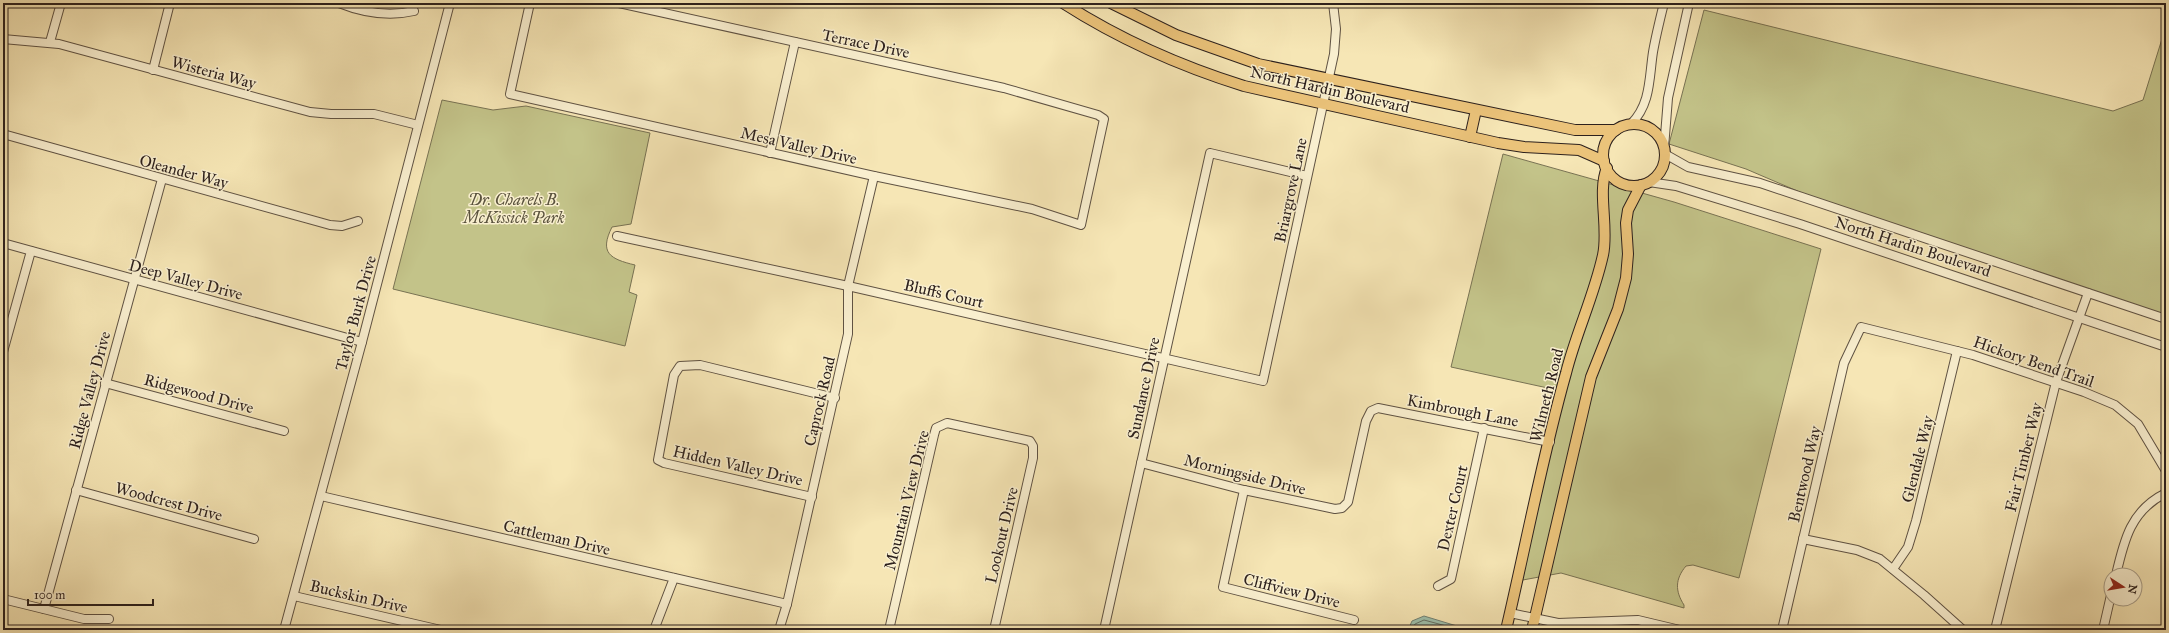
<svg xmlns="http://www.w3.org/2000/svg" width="2169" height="633" font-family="'IM FELL Great Primer',serif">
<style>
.green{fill:#c3c389;stroke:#787253}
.water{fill:#9dc0ac;stroke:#708073}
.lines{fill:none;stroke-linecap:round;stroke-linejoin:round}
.shore{stroke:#657064;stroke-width:1}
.minor-casing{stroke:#5f5243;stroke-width:10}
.major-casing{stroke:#2d211d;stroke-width:12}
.minor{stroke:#f9efcf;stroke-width:8}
.major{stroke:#ebc37a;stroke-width:10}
.labels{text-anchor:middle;stroke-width:3;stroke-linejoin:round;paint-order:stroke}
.street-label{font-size:16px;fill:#2d211d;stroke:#f9efcf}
.park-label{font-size:16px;font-style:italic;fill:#5a523d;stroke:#f9efcf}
</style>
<rect width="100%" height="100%" fill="#f6e6b5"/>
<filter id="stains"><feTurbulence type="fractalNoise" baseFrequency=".005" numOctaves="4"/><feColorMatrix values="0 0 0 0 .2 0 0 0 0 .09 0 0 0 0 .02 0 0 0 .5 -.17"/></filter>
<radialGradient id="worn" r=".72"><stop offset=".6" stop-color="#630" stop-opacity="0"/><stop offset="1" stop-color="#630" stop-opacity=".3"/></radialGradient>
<g class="green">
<polygon points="1704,10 2113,111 2143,100 2166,26 2166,321 1844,211 1746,169 1669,144"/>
<path d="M442 100 493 110 526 106 650 133 631 224 612 227C599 253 610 259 635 265L629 292 637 295 625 346 393 289Z"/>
<path d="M1503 154 1674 202 1821 249 1739 578 1693 565 1686 566C1675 579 1675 591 1684 605V608L1561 573 1512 582 1557 390 1451 367Z"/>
</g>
<polygon class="water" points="1424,616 1470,630 1408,630 1412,621"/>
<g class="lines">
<polyline class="shore" points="1412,630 1415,624 1424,620 1461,630"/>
<g class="minor-casing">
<g id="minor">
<path d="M339 3C364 13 388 17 414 11"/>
<polyline points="530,3 510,94 874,176 1032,209 1081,225 1104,119 1098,115 1004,88 619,3"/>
<polyline points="3,39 59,44 310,112 331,114 374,114 418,125"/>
<polyline points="50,42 61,3"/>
<polyline points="153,70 170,3"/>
<path d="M1631 124C1651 104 1649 78 1653 52 1656 35 1660 19 1664 3"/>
<polyline points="3,134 330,225 342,226 358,221"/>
<polyline points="1664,148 1668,98 1689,3"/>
<polyline points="770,153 795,42"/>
<polyline points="1665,154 1688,167 1760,183 2166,319"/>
<polyline points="1649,182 1676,186 1800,224 2166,347"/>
<polyline points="617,236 848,286 1263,381 1334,54 1336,29 1333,3"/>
<polyline points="3,243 362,342"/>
<polyline points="3,352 31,251"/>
<polyline points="105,383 284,431"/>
<polyline points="1141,463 1244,490 1335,509 1342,508 1348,502 1366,421 1371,411 1378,408 1550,442"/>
<polyline points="76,490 254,539"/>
<polyline points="1244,490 1223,587 1354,620"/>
<polyline points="321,496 787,604"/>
<polyline points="812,497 664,463 658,460 674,375 680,366 700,365 835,398"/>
<polyline points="1803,539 1857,550 1880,559 1924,595 1963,630"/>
<polyline points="1893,569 1908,547 1916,521 1957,351"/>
<path d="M2116 575C2124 540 2131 510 2166 493"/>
<polyline points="1438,586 1451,579 1484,428"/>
<polyline points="294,596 441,630"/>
<polyline points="3,599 84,619 109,619"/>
<polyline points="44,609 162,179"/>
<polyline points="1510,613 1558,623 1638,620 1680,630"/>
<polyline points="284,630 362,342 450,3"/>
<polyline points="654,630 674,578"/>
<polyline points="779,630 787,604 848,334 848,286 874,176"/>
<polyline points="889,630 934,435 936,428 947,423 1030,441 1033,446 1033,458 994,630"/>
<polyline points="1104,630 1210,153 1307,176"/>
<polyline points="1782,630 1844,363 1861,327 1973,355 2084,392 2115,405 2138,424 2166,471"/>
<polyline points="1995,630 2056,382 2088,293"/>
<polyline points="2103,630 2111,595"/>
</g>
</g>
<g class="major-casing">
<g id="major">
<path d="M1063 3C1119 39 1180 66 1244 86L1498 143 1524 147 1579 150 1604 161"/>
<polyline points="1111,3 1176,35 1258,64 1575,130 1616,130"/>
<circle cx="1634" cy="155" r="31"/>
<polyline points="1470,137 1476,110"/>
<path d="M1506 630C1526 545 1542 458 1566 373 1576 333 1594 296 1603 255 1609 228 1597 191 1607 168"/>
<polyline points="1532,630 1591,377 1618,309 1626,278 1628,254 1626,223 1628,210 1641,185"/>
</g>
</g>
<use href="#minor" class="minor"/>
<use href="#major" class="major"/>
</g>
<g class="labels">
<g class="street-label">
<text transform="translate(866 43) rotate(12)" y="6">Terrace Drive</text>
<text transform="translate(214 72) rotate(15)" y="6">Wisteria Way</text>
<text transform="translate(1330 89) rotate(13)" y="6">North Hardin Boulevard</text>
<text transform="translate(799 145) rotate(13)" y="6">Mesa Valley Drive</text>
<text transform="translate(184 171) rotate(15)" y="6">Oleander Way</text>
<text transform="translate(1290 190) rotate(-78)" y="6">Briargrove Lane</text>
<text transform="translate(1913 246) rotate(18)" y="6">North Hardin Boulevard</text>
<text transform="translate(186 279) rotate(15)" y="6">Deep Valley Drive</text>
<text transform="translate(944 293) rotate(13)" y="6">Bluffs Court</text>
<text transform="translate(355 313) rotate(-75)" y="6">Taylor Burk Drive</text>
<text transform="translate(2034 361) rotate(19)" y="6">Hickory Bend Trail</text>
<text transform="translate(1143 388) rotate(-78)" y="6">Sundance Drive</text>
<text transform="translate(89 390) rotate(-75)" y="6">Ridge Valley Drive</text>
<text transform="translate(199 393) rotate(15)" y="6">Ridgewood Drive</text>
<text transform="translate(1546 395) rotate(-76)" y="6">Wilmeth Road</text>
<text transform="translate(819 401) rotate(-77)" y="6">Caprock Road</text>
<text transform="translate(1463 410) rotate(11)" y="6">Kimbrough Lane</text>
<text transform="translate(2023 457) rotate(-76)" y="6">Fair Timber Way</text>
<text transform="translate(1917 459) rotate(-76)" y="6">Glendale Way</text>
<text transform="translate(738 465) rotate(13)" y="6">Hidden Valley Drive</text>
<text transform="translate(1245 474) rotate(14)" y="6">Morningside Drive</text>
<text transform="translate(1804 474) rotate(-77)" y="6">Bentwood Way</text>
<text transform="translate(906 500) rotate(-76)" y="6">Mountain View Drive</text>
<text transform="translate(169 501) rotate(15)" y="6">Woodcrest Drive</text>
<text transform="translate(1452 508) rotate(-77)" y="6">Dexter Court</text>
<text transform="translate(1001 535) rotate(-77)" y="6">Lookout Drive</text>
<text transform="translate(557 537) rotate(13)" y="6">Cattleman Drive</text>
<text transform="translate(1292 590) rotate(14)" y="6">Cliffview Drive</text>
<text transform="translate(359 596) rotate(13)" y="6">Buckskin Drive</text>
</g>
<g class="park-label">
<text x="514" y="205">Dr. Charels B.<tspan x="514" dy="18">McKissick Park</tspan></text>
</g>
</g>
<rect width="2169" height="633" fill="none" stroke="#f6e6b5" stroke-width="16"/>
<rect x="4" y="4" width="2161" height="625" fill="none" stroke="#2d211d" stroke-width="2"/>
<rect x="8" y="8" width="2153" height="617" fill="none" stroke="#2d211d"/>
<g transform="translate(2123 587) rotate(102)"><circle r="19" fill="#f9efcf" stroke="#a79d88"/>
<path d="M0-3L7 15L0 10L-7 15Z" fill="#8f2418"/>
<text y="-6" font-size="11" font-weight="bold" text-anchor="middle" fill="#2d211d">N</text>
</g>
<path d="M28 599v6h125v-6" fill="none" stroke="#2d211d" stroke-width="2"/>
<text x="34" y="599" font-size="12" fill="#2d211d" stroke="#f9efcf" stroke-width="3" paint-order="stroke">100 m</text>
<rect width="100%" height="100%" filter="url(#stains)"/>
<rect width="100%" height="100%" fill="url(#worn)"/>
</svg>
